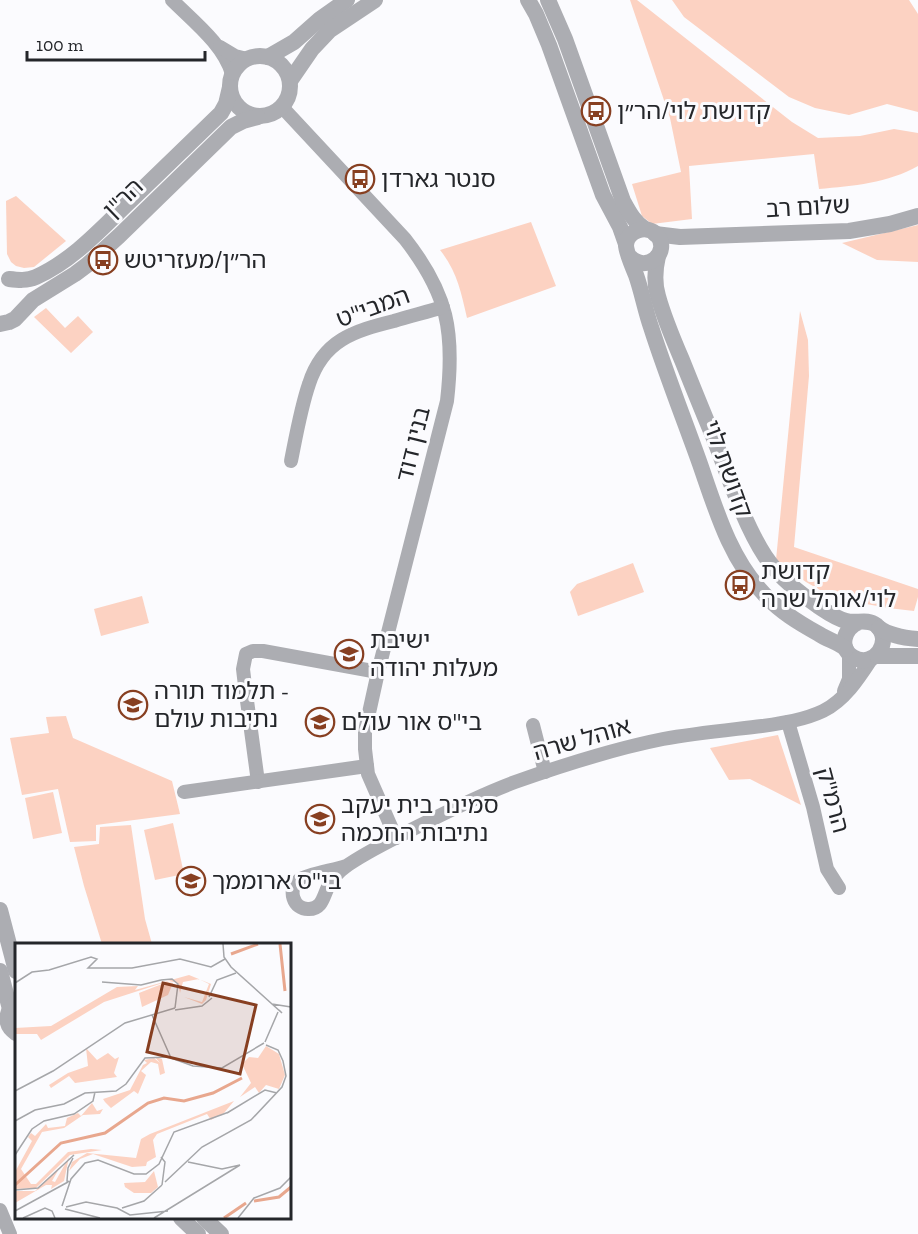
<svg xmlns="http://www.w3.org/2000/svg" width="918" height="1234" font-family="'Zilla Slab','Noto Sans Hebrew',serif">
<style>
.green{fill:#fcd2c2}
.lines{fill:none;stroke-linecap:round;stroke-linejoin:round}
.minor{stroke:#acadb2;stroke-width:14}
.tertiary{stroke:#acadb2;stroke-width:16}
.labels{text-anchor:middle;stroke-width:6;stroke-linejoin:round;paint-order:stroke}
.poi-label{font-size:24px;fill:#24262a;stroke:#fbfbfe;text-anchor:start}
.street-label{font-size:24px;fill:#24262a;stroke:#fbfbfe}
.inset-river{fill:none;stroke:#e8a78e;stroke-width:3}
.inset-road{fill:none;stroke:#a5a6a9;stroke-width:1.5}
.view{fill:#873f21;fill-opacity:0.15;stroke:#873f21;stroke-width:3}
.inset-edge{fill:none;stroke:#24262a;stroke-width:3}
</style>
<rect width="100%" height="100%" fill="#fbfbfe"/>
<g class="green">
<path d="M630 0H637L792 122 818 138 860 136 894 129 918 133V166C888 183 853 186 819 189L814 154 689 166 692 219 652 224 642 216 632 184 681 172 670 118Z"/>
<polygon points="672,0 909,0 918,14 918,112 887,104 849,115 815,108 789,97 684,17"/>
<polygon points="16,196 66,241 34,267 24,268 16,266 11,262 7,254 6,201"/>
<path d="M531 222 556 286 467 318C461 292 457 271 440 250Z"/>
<polygon points="918,225 918,262 877,260 842,243"/>
<polygon points="46,308 65,328 78,316 93,332 71,353 34,317"/>
<polygon points="800,311 808,340 809,376 794,547 918,589 918,597 914,611 888,608 834,598 806,582 776,560"/>
<polygon points="633,563 644,592 578,616 570,592 577,584"/>
<polygon points="142,596 149,623 101,636 94,609"/>
<polygon points="66,716 73,738 172,781 180,814 96,825 96,841 70,842 58,789 22,795 10,738 49,733 46,717"/>
<polygon points="778,735 801,805 750,779 729,780 710,748"/>
<polygon points="53,792 62,833 33,839 25,798"/>
<polygon points="173,823 184,874 155,880 144,830"/>
<polygon points="131,825 145,919 152,944 102,944 84,886 74,847 99,844 100,827"/>
</g>
<g class="lines">
<g class="minor">
<path d="M172 0C193 21 224 45 232 74"/>
<polyline points="220,47 235,56 247,59"/>
<path d="M282 107 405 239C448 294 455 332 447 401L378 672 365 731V749L368 774 396 838"/>
<path d="M291 461C296 436 301 407 309 384 323 340 354 331 394 321 410 316 427 312 443 307"/>
<polyline points="844,691 849,679 849,654"/>
<polyline points="788,722 813,807 827,869 839,888"/>
<polyline points="533,725 545,772"/>
<polyline points="258,782 245,686 243,669 246,654 253,651 263,651 378,672"/>
<polyline points="184,792 367,766"/>
<path d="M346 866C335 870 307 874 299 880 287 889 293 910 309 909 322 909 323 897 328 887 332 879 338 872 345 867 366 852 390 841 413 829 446 812 480 795 515 782 563 765 613 749 663 739 696 733 729 730 762 726 783 723 804 720 823 711 845 700 859 678 872 658"/>
<polyline points="0,1210 10,1234"/>
</g>
<g class="tertiary">
<polyline points="528,0 536,14 549,45 603,195 620,227 626,244"/>
<path d="M548 0 565 39 623 201C629 212 634 222 645 229"/>
<circle cx="260" cy="86" r="30"/>
<polyline points="268,57 294,42 320,19 347,0"/>
<polyline points="290,81 312,49 330,30 375,0"/>
<polyline points="655,234 680,237 849,231 890,224 918,216"/>
<path d="M658 256C655 269 654 283 658 296 664 318 673 339 682 360 692 385 702 410 713 436 728 474 743 522 765 556 779 577 798 592 818 606 827 612 835 618 846 621 856 624 867 618 876 625 894 640 874 670 853 657 838 648 844 628 859 622"/>
<path d="M630 257C647 274 671 252 657 235 647 224 627 230 626 245 626 251 633 268 636 275 642 292 645 310 651 327 666 374 684 419 700 464 716 510 730 559 764 594 779 611 799 623 819 634 828 640 838 642 846 649"/>
<path d="M9 279C18 280 27 281 36 277 72 261 100 230 128 203 159 173 190 143 221 113L226 104 230 87"/>
<polyline points="0,324 9,322 15,319 33,300 75,274 87,265 119,236 231,127 243,121 258,117"/>
<path d="M879 628C890 636 905 638 918 639"/>
<polyline points="877,656 918,656"/>
<polyline points="0,910 16,971"/>
<polyline points="0,971 10,1009"/>
<path d="M16 1003C5 1012 4 1025 16 1033"/>
<polyline points="181,1218 198,1234"/>
<polyline points="204,1218 221,1234"/>
</g>
</g>
<defs>
<g id="bus-ring" transform="scale(1.5)"><circle r="9.5" fill="#fbfbfe" stroke="#873f21" stroke-width="1.5"/><path d="M-5-6H5V4H4V6H2V4H-2V6H-4V4H-5ZM-3.5-4V0h7V-4ZM-3.5 1.2v1.5H-2V1.2ZM2 1.2v1.5H3.5V1.2Z" fill="#873f21"/></g>
<g id="school-ring" transform="scale(1.5)"><circle r="9.5" fill="#fbfbfe" stroke="#873f21" stroke-width="1.5"/><path d="M0-5L7-2L0 1L-7-2ZM-4 1L0 2.5L4 1V4Q0 6-4 4Z" fill="#873f21"/></g>
</defs>
<g fill-rule="evenodd">
<use href="#bus-ring" x="596" y="111"/>
<use href="#bus-ring" x="360" y="179"/>
<use href="#bus-ring" x="103" y="260"/>
<use href="#bus-ring" x="740" y="585"/>
<use href="#school-ring" x="349" y="654"/>
<use href="#school-ring" x="133" y="705"/>
<use href="#school-ring" x="320" y="722"/>
<use href="#school-ring" x="320" y="819"/>
<use href="#school-ring" x="191" y="881"/>
</g>
<g class="labels">
<g class="poi-label">
<text x="617" y="119">קדושת לוי/הר״ן</text>
<text x="381" y="187">סנטר גארדן</text>
<text x="124" y="268">הר״ן/מעזריטש</text>
<text x="761" y="579">קדושת<tspan x="761" dy="28">לוי/אוהל שרה</tspan></text>
<text x="370" y="648">ישיבת<tspan x="370" dy="28">מעלות יהודה</tspan></text>
<text x="154" y="699">תלמוד תורה -<tspan x="154" dy="28">נתיבות עולם</tspan></text>
<text x="341" y="730">בי"ס אור עולם</text>
<text x="341" y="813">סמינר בית יעקב<tspan x="341" dy="28">נתיבות החכמה</tspan></text>
<text x="212" y="889">בי"ס ארוממך</text>
</g>
<g class="street-label">
<text transform="translate(123 198) rotate(-44)" y="8">הר"ן</text>
<text transform="translate(808 207) rotate(-3)" y="8">שלום רב</text>
<text transform="translate(373 307) rotate(-20)" y="8">המבי"ט</text>
<text transform="translate(413 444) rotate(-76)" y="8">בנין דוד</text>
<text transform="translate(728 469) rotate(70)" y="8">קדושת לוי</text>
<text transform="translate(582 739) rotate(-16)" y="8">אוהל שרה</text>
<text transform="translate(833 800) rotate(75)" y="8">הרמ"ק</text>
</g>
</g>
<g transform="translate(15 943)">
<rect width="276" height="276" fill="#fbfbfe"/>
<path d="M174 32 196 41 191 57 187 61 169 54 187 59 194 41 184 36 168 39 165 50 163 40 154 38 89 59 26 97 22 91H0V85L36 83 102 44 123 43 120 47ZM152 39 158 40 153 52 127 64 124 50ZM251 103 264 111 270 132 264 146 251 142 244 150 240 144 225 154 236 140 227 121 234 114 243 115ZM71 105 82 117 93 110 100 116 104 114 99 130 102 134 60 140 54 133 36 145 34 142 53 130 73 123ZM140 114 147 116 150 130 145 132 143 121 136 119 126 128 131 132 123 151 119 148 96 165 90 159 88 156 115 147 128 122 132 120 129 117 139 115 145 120ZM219 158 209 170 196 177 192 171 142 191 138 197 141 214 132 219 131 223 117 224 78 211 65 216 54 228 57 219 72 210 121 215 126 196 135 191ZM77 160 82 168 88 166 85 171 68 172 49 185 27 189 6 226 16 241H21L53 209 76 206 87 207 55 212 21 245 0 246V229L17 198 13 194 16 190 20 193 31 181 33 185 50 183 52 175 63 170 66 173ZM54 214 49 238 36 246 37 242H31L0 260 1 248H20L45 224 37 238 40 239ZM139 228 143 244 136 250H119L110 244 109 240 130 239Z" fill="#fcd2c2"/>
<path class="inset-river" d="M265 1 270 48M216 11 243 1M0 242 46 200 90 190 133 160 149 155 169 158 198 150 227 135M239 258 264 254 276 244M209 275 231 260"/>
<path class="inset-road" d="M208 1 209 14 216 24 267 70 264 67M146 37 157 36 163 41 160 65M87 39 126 42 146 37M0 40 17 29 34 27 76 14 82 16 73 25H117L165 16 196 24 210 16M194 54 202 37 221 30M257 61 276 64M160 67 187 63 197 55M137 72 156 115M250 99 263 69M156 115 178 123 207 125 249 100M0 148 38 128 110 80 160 65M212 170 250 147 262 150M0 178 20 167 49 161 70 150 101 148 111 141 130 115 153 114M0 212 17 186 29 178 59 171 78 158 80 149M146 214 150 219 147 242M173 219 207 226 225 222M55 239 52 238 53 225 58 215M150 239 187 204 236 177 267 144 271 133 268 118 263 107 251 102M0 247 23 245 59 212M47 263 56 236 70 220 83 217 119 231H131L144 221 159 189 214 169M51 264 71 259 102 265 115 272 153 268M107 265 129 258 147 242M50 266 85 275M0 268 53 239M8 275 30 265 37 268 40 275M139 275 225 222M223 275 239 255 265 245 276 234"/>
<path class="view" d="M148 40 241 62 225 131 132 109Z"/>
<rect width="276" height="276" class="inset-edge"/>
</g>
<path d="M27 51v9h178v-9" fill="none" stroke="#24262a" stroke-width="3"/>
<text x="36" y="51" font-size="18" fill="#24262a" stroke="#fbfbfe" stroke-width="4.5" paint-order="stroke">100 m</text>
</svg>
